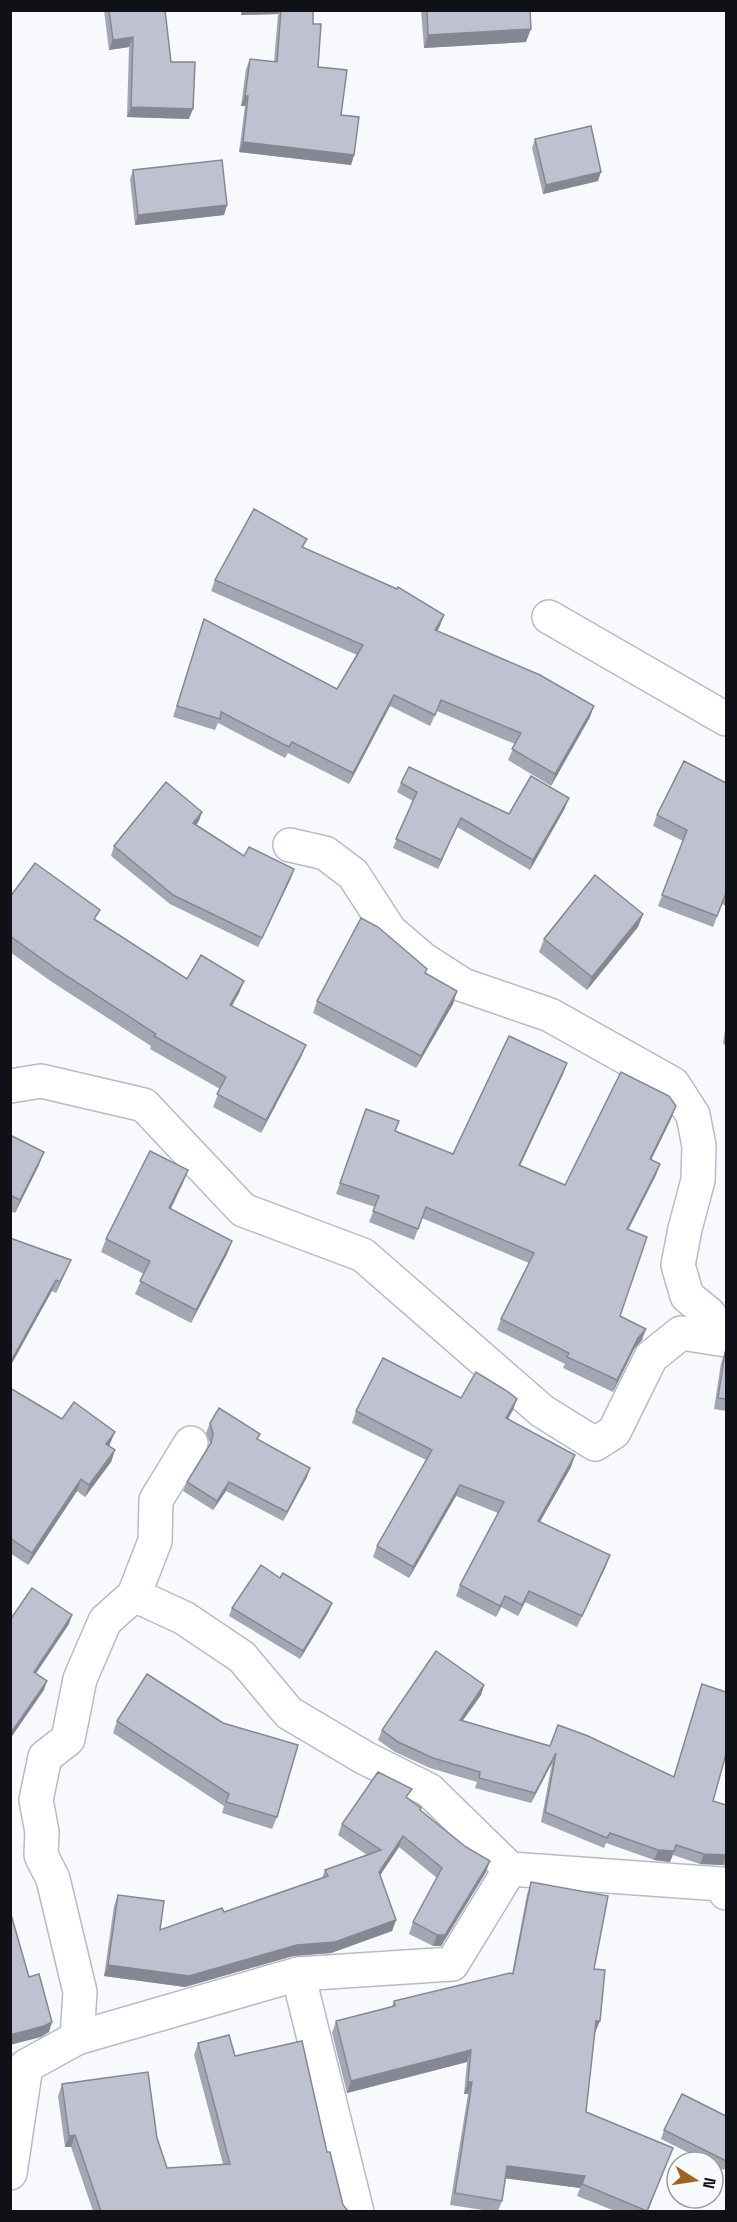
<svg xmlns="http://www.w3.org/2000/svg" width="737" height="2222" font-family="'Space Grotesk',sans-serif">
<style>
.lines{fill:none;stroke-linecap:round;stroke-linejoin:round}
.minor-casing{stroke:#b7bbc9;stroke-width:36}
.minor{stroke:#fff;stroke-width:33}
.wall{fill:#a3a7b3}
.shaded-wall{fill:#858892}
.building{fill:#bec2d0;stroke:#858892;stroke-width:1.5}
</style>
<rect width="100%" height="100%" fill="#f8f9fc"/>
<g class="lines">
<g class="minor-casing">
<g id="minor">
<polyline points="549,617 726,719"/>
<polyline points="290,845 325,853 353,874 390,931 424,960 463,985 550,1015 673,1084 693,1115 699,1146 698,1180 685,1229 678,1265 687,1296 709,1314 726,1339"/>
<polyline points="10,1086 41,1081 144,1105 243,1210 363,1255 542,1411 595,1444 614,1432 651,1357 681,1333 726,1340"/>
<polyline points="134,1595 184,1618 242,1657 289,1713 365,1758 429,1790 510,1869 721,1884 726,1893"/>
<polyline points="298,1974 357,2212"/>
<polyline points="77,2038 80,1992 53,1879 41,1855 42,1832 36,1800 45,1757 68,1739 80,1679 105,1621 134,1595 155,1541 156,1500 191,1443"/>
<polyline points="10,2173 26,2066 77,2038 298,1974 452,1964 510,1869"/>
</g>
</g>
<use href="#minor" class="minor"/>
</g>
<g class="wall">
<polygon points="104,10 165,10 171,62 189,119 127,117 129,47 109,50"/>
<polygon points="241,10 313,10 313,24 318,67 341,115 354,155 351,165 239,152 245,106 241,106 246,69 250,59 274,62 278,14 241,15"/>
<polygon points="421,10 530,10 526,42 424,48"/>
<polygon points="535,139 598,181 543,194 532,148"/>
<polygon points="133,170 227,205 224,215 135,225 130,179"/>
<polygon points="304,548 440,626 437,631 590,717 551,786 508,760 515,744 437,711 430,726 390,706 349,784 288,753 285,758 218,723 215,730 173,717 204,619 337,689 357,655 211,591 215,580"/>
<polygon points="401,783 509,814 565,808 530,870 457,827 438,869 393,848 413,801 397,792"/>
<polygon points="726,783 726,906 722,904 713,927 658,906 683,841 653,826 657,815"/>
<polygon points="199,821 196,825 244,856 294,869 291,878 258,947 170,904 111,856 114,846"/>
<polygon points="10,897 96,920 187,979 244,981 239,993 232,1006 306,1045 301,1057 261,1133 213,1107 220,1089 150,1049 151,1046 52,982 10,952"/>
<polygon points="643,914 638,927 587,990 539,952 544,939"/>
<polygon points="426,973 457,991 453,1004 416,1068 313,1013 317,1001"/>
<polygon points="726,1023 726,1045 723,1044"/>
<polygon points="567,1063 563,1074 520,1166 565,1185 672,1117 651,1160 660,1164 656,1175 628,1230 620,1316 642,1340 634,1349 613,1392 563,1368 565,1364 497,1330 501,1319 529,1263 422,1218 414,1240 369,1222 375,1207 336,1194 366,1109 395,1131 453,1154"/>
<polygon points="10,1135 39,1165 15,1213 10,1211"/>
<polygon points="188,1170 183,1183 171,1209 232,1241 227,1254 191,1323 135,1294 144,1274 101,1252 106,1239"/>
<polygon points="10,1238 71,1260 56,1293 52,1291"/>
<polygon points="725,1352 726,1352 726,1411 714,1409 721,1363"/>
<polygon points="10,1388 62,1419 110,1444 109,1446 115,1450 111,1462 85,1497 77,1491 28,1565 10,1553"/>
<polygon points="461,1398 513,1410 508,1419 571,1467 540,1522 606,1566 577,1627 525,1602 518,1616 501,1607 496,1617 456,1596 460,1585 498,1513 456,1496 409,1578 373,1557 377,1546 426,1460 352,1423 356,1411"/>
<polygon points="210,1423 258,1440 307,1477 283,1521 226,1491 213,1510 183,1491 187,1482 209,1446 210,1443 206,1433"/>
<polygon points="232,1608 329,1611 300,1659 229,1616"/>
<polygon points="702,1684 713,1801 726,1805 726,1867 723,1865 700,1864 673,1855 670,1862 654,1860 606,1843 604,1848 541,1822 552,1763 531,1803 475,1788 477,1782 430,1768 395,1752 378,1740 382,1730 484,1685 481,1695 462,1721 550,1746 674,1777"/>
<polygon points="117,1721 277,1817 272,1829 222,1813 224,1806 113,1733"/>
<polygon points="408,1799 421,1808 421,1811 486,1872 441,1946 433,1946 409,1934 413,1922 437,1878 399,1847 380,1875 396,1920 392,1931 331,1953 293,1956 185,1987 104,1976 114,1906 118,1895 160,1930 224,1912 322,1878 325,1870 367,1855 338,1835 342,1824"/>
<polygon points="531,1882 594,1969 595,2033 594,2033 586,2112 673,2148 648,2211 615,2211 577,2196 580,2188 506,2178 502,2201 498,2211 489,2211 450,2205 468,2094 464,2094 467,2062 347,2093 332,2033 336,2021 392,2006 394,2001 512,1974 527,1894"/>
<polygon points="198,2043 235,2056 327,2152 343,2205 348,2211 93,2211 71,2147 65,2147 58,2096 62,2084 157,2138 167,2168 223,2164 194,2055"/>
<polygon points="726,2116 726,2166 724,2170 713,2165 713,2162 707,2162 661,2139 664,2130"/>
</g>
<g class="shaded-wall">
<polygon points="243,10 280,10 278,14 241,15"/>
<polygon points="531,29 526,42 424,48 428,35"/>
<polygon points="133,37 129,47 109,50 113,40"/>
<polygon points="245,96 248,96 245,106 241,106"/>
<polygon points="131,107 193,109 189,119 127,117"/>
<polygon points="243,142 354,155 351,165 239,152"/>
<polygon points="601,172 598,181 543,194 546,185"/>
<polygon points="227,205 224,215 135,225 138,215"/>
<polygon points="444,615 440,626 431,641 435,630"/>
<polygon points="394,695 390,706 349,784 353,773"/>
<polygon points="594,706 590,717 551,786 555,774"/>
<polygon points="569,798 565,808 530,870 533,860"/>
<polygon points="202,812 199,821 190,833 193,823"/>
<polygon points="461,818 457,827 438,869 441,860"/>
<polygon points="294,869 291,878 258,947 262,938"/>
<polygon points="643,914 638,927 587,990 592,977"/>
<polygon points="244,981 239,993 225,1017 230,1005"/>
<polygon points="457,991 453,1004 416,1068 421,1056"/>
<polygon points="306,1045 301,1057 261,1133 266,1120"/>
<polygon points="567,1063 563,1074 515,1176 519,1165"/>
<polygon points="676,1106 672,1117 646,1170 650,1159"/>
<polygon points="44,1152 39,1165 15,1213 20,1200"/>
<polygon points="660,1164 656,1175 623,1240 627,1229"/>
<polygon points="188,1170 183,1183 164,1221 169,1208"/>
<polygon points="232,1241 227,1254 191,1323 196,1310"/>
<polygon points="71,1260 56,1293 60,1282"/>
<polygon points="56,1280 52,1291 10,1367 10,1363"/>
<polygon points="646,1329 642,1340 634,1349 613,1392 617,1380 638,1338"/>
<polygon points="517,1399 513,1410 502,1429 506,1418"/>
<polygon points="115,1432 110,1444 102,1456 106,1444"/>
<polygon points="115,1450 111,1462 85,1497 89,1485"/>
<polygon points="575,1455 571,1467 534,1532 538,1521"/>
<polygon points="310,1468 307,1477 283,1521 287,1512"/>
<polygon points="81,1479 77,1491 28,1565 32,1553"/>
<polygon points="229,1482 226,1491 213,1510 217,1501"/>
<polygon points="460,1485 456,1496 409,1578 413,1567"/>
<polygon points="610,1555 606,1566 577,1627 582,1616"/>
<polygon points="529,1591 525,1602 518,1616 522,1605"/>
<polygon points="505,1596 501,1607 496,1617 500,1606"/>
<polygon points="332,1603 329,1611 300,1659 303,1651"/>
<polygon points="72,1615 69,1624 31,1681 34,1672"/>
<polygon points="47,1681 44,1690 10,1739 11,1733"/>
<polygon points="484,1685 481,1695 456,1730 460,1720"/>
<polygon points="556,1753 552,1763 531,1803 535,1793"/>
<polygon points="403,1836 399,1847 375,1883 379,1872"/>
<polygon points="658,1850 674,1851 670,1862 654,1860"/>
<polygon points="704,1854 726,1855 723,1865 700,1864"/>
<polygon points="490,1861 486,1872 441,1946 433,1946 437,1935"/>
<polygon points="396,1920 392,1931 331,1953 293,1956 185,1987 104,1976 108,1965 297,1945"/>
<polygon points="596,2021 600,2021 595,2033 591,2033"/>
<polygon points="52,2022 49,2032 41,2037 10,2045 10,2035"/>
<polygon points="471,2050 467,2062 347,2093 351,2081"/>
<polygon points="468,2082 472,2082 468,2094 464,2094"/>
<polygon points="75,2135 71,2147 65,2147 69,2136"/>
<polygon points="507,2166 585,2176 580,2188 503,2178"/>
</g>
<g class="building">
<polygon points="109,10 165,10 171,62 195,62 193,109 131,107 133,37 113,40"/>
<polygon points="281,10 313,10 313,24 321,24 318,67 347,70 341,115 359,117 354,155 243,142 248,96 245,96 250,59 277,62"/>
<polygon points="427,10 530,10 531,29 428,35"/>
<polygon points="591,126 601,172 546,185 535,139"/>
<polygon points="222,160 227,205 138,215 133,170"/>
<polygon points="254,509 307,539 302,547 397,589 398,587 444,615 435,630 540,675 594,706 555,774 512,749 521,733 441,700 435,715 394,695 353,773 292,742 289,747 221,712 220,719 177,706 204,619 337,689 363,645 215,580"/>
<polygon points="684,761 726,783 726,893 717,916 662,895 687,830 657,815"/>
<polygon points="409,767 509,814 531,776 569,798 533,860 461,818 441,860 396,839 417,792 401,783"/>
<polygon points="166,782 202,812 193,823 244,856 249,847 294,869 262,938 173,895 114,846"/>
<polygon points="35,863 100,910 94,919 187,979 201,955 244,981 230,1005 306,1045 266,1120 217,1094 226,1077 154,1036 156,1034 56,969 10,936 10,897"/>
<polygon points="595,875 643,914 592,977 544,939"/>
<polygon points="361,918 378,927 427,969 425,973 457,991 421,1056 317,1001"/>
<polygon points="509,1036 567,1063 519,1165 565,1185 621,1072 669,1096 676,1106 650,1159 660,1164 627,1229 647,1237 620,1316 646,1329 638,1338 617,1380 567,1357 569,1353 501,1319 534,1253 426,1207 418,1229 373,1211 379,1196 340,1183 366,1109 399,1121 395,1131 453,1154"/>
<polygon points="10,1135 44,1152 20,1200 10,1195"/>
<polygon points="150,1151 188,1170 169,1208 232,1241 196,1310 140,1281 150,1261 106,1239"/>
<polygon points="10,1238 71,1260 60,1282 56,1280 10,1363"/>
<polygon points="725,1352 726,1352 726,1399 718,1398"/>
<polygon points="383,1358 461,1398 476,1372 507,1391 517,1399 506,1418 575,1455 538,1521 610,1555 582,1616 529,1591 522,1605 505,1596 500,1606 460,1585 504,1502 460,1485 413,1567 377,1546 432,1450 356,1411"/>
<polygon points="10,1388 62,1419 74,1402 115,1432 106,1444 115,1450 89,1485 81,1479 32,1553 10,1538"/>
<polygon points="219,1408 260,1434 257,1439 310,1468 287,1512 229,1482 217,1501 187,1482 211,1443 213,1434 210,1423"/>
<polygon points="261,1565 280,1578 283,1573 332,1603 303,1651 232,1608"/>
<polygon points="32,1588 72,1615 34,1672 47,1681 11,1733 10,1732 10,1620"/>
<polygon points="436,1651 484,1685 460,1720 550,1746 558,1725 588,1736 674,1777 702,1684 726,1692 726,1754 713,1801 726,1805 726,1855 704,1854 676,1845 674,1851 658,1850 610,1833 607,1838 545,1812 556,1753 535,1793 479,1778 480,1772 433,1758 398,1742 382,1730"/>
<polygon points="147,1674 223,1723 298,1745 277,1817 226,1802 229,1794 117,1721"/>
<polygon points="378,1772 412,1789 406,1797 421,1808 420,1810 466,1847 490,1861 445,1935 437,1935 413,1922 442,1868 403,1836 379,1872 396,1920 335,1942 297,1945 189,1976 108,1965 118,1895 164,1901 160,1930 222,1908 224,1912 328,1876 325,1870 381,1850 342,1824"/>
<polygon points="531,1882 608,1896 594,1969 605,1970 600,2021 596,2021 586,2112 673,2148 647,2211 582,2184 585,2176 507,2166 502,2201 455,2193 472,2082 468,2082 471,2050 351,2081 336,2021 395,2006 394,2001 510,1973 513,1974"/>
<polygon points="10,1911 29,1977 39,1974 52,2022 44,2026 10,2035"/>
<polygon points="229,2035 235,2056 302,2041 327,2152 330,2152 343,2205 348,2211 101,2211 75,2135 69,2136 62,2084 148,2072 157,2138 167,2168 230,2164 198,2043"/>
<polygon points="682,2094 726,2116 726,2161 664,2130"/>
</g>
<rect width="737" height="2222" fill="none" stroke="#0f1116" stroke-width="24"/>
<g transform="translate(695 2180) rotate(102)"><circle r="28" fill="#f8f9fc" stroke="#9b9ca0" stroke-width="1.5"/>
<path d="M0-4.5L10 22L0 15L-10 22Z" fill="#9d6323"/>
<text y="-9" font-size="16" font-weight="bold" text-anchor="middle" fill="#0f1116">N</text>
</g>
</svg>
